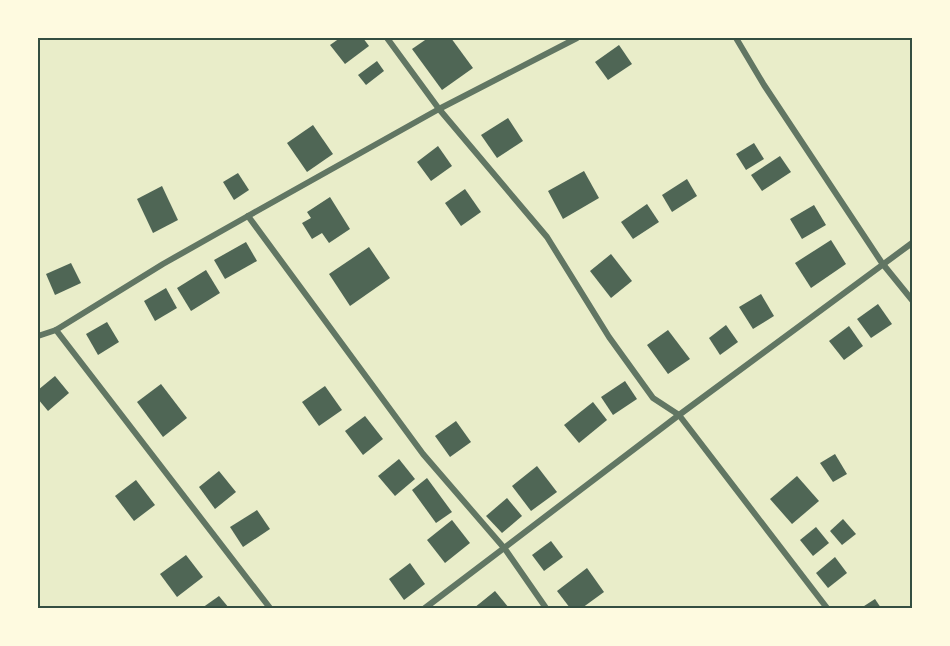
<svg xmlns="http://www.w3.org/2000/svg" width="950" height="646" font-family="'Golos Text',sans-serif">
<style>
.building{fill:#4f6655}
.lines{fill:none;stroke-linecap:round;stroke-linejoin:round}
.minor{stroke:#617663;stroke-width:6}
.neatline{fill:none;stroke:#344e41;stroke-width:2}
</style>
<rect width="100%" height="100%" fill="#e9edc9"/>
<g class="building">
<polygon points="340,38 363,38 369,46 345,64 330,45"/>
<polygon points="428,38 451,38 473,68 442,90 412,49"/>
<polygon points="619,45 632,64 608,80 595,62"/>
<polygon points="377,61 384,71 366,85 358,75"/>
<polygon points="508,118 523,141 497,158 481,135"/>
<polygon points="313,125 333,154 307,172 287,143"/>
<polygon points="754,143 764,159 746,170 736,154"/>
<polygon points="438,146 452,166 431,181 417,162"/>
<polygon points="780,156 791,172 762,191 751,175"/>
<polygon points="584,171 599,198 563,219 548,191"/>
<polygon points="238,173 249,190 234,200 223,182"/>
<polygon points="687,179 697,196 672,212 662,195"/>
<polygon points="162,186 178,220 153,233 137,199"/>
<polygon points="465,189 481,212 461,226 445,203"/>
<polygon points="330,197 350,229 329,243 322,233 312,239 302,223 311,218 307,212"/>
<polygon points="647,204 659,222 633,239 621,222"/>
<polygon points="814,205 826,225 802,239 790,219"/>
<polygon points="831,240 846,264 811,288 795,263"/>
<polygon points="246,242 257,261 225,279 214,260"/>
<polygon points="369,247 390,278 350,306 329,274"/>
<polygon points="611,254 632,281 611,298 590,271"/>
<polygon points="71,263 81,283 55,295 46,274"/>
<polygon points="206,270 220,293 191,311 177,288"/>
<polygon points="166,288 177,308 155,321 144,301"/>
<polygon points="761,294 774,316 753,329 739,307"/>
<polygon points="878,304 892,324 871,338 857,319"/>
<polygon points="107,322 119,342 98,355 86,334"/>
<polygon points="726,325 738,342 720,355 709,338"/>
<polygon points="849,326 863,346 844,360 829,341"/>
<polygon points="668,330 690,359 668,374 647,345"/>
<polygon points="55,376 69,393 48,411 38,399 38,390"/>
<polygon points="625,381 637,399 613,415 601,397"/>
<polygon points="161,384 187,418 163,437 137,402"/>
<polygon points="325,386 342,410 319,426 302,402"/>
<polygon points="593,402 607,420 579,443 564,425"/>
<polygon points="365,416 383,439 363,455 345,431"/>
<polygon points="456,421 471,442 450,457 435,436"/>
<polygon points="835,454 847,474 833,482 820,463"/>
<polygon points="399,459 415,479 395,496 378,476"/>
<polygon points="537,466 557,492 531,511 512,486"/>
<polygon points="219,471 236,492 215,509 199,487"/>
<polygon points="797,476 819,501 792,524 770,499"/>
<polygon points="427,478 452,512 436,523 412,490"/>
<polygon points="136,480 155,505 134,521 115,496"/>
<polygon points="507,498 522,516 502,533 486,516"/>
<polygon points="257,510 270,529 243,547 230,527"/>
<polygon points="843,519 856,534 842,545 830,531"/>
<polygon points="452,520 470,543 445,563 427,540"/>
<polygon points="816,527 829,543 813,556 800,540"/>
<polygon points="551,541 563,557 544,571 532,555"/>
<polygon points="186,555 203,577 177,597 160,574"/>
<polygon points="835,557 847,573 828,588 816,573"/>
<polygon points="410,563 425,584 404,600 389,579"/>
<polygon points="587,568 604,592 582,608 570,608 557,591"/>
<polygon points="495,591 509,608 474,608"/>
<polygon points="219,596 229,608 202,608"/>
<polygon points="875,599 881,608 861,608"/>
</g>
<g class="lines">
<g class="minor">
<polyline points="387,38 439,109 547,237 609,337 653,398 679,415 827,608"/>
<polyline points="736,38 764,85 882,263 912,300"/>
<polyline points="248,216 423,454 505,549 546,608"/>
<polyline points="56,330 270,608"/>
<polyline points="38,336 56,330 163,264 248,216 439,109 577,38"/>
<polyline points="425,608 679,415 912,243"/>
</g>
</g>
<rect width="950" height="646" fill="none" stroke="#fefae0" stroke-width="78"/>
<rect x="39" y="39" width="872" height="568" class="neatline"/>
</svg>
